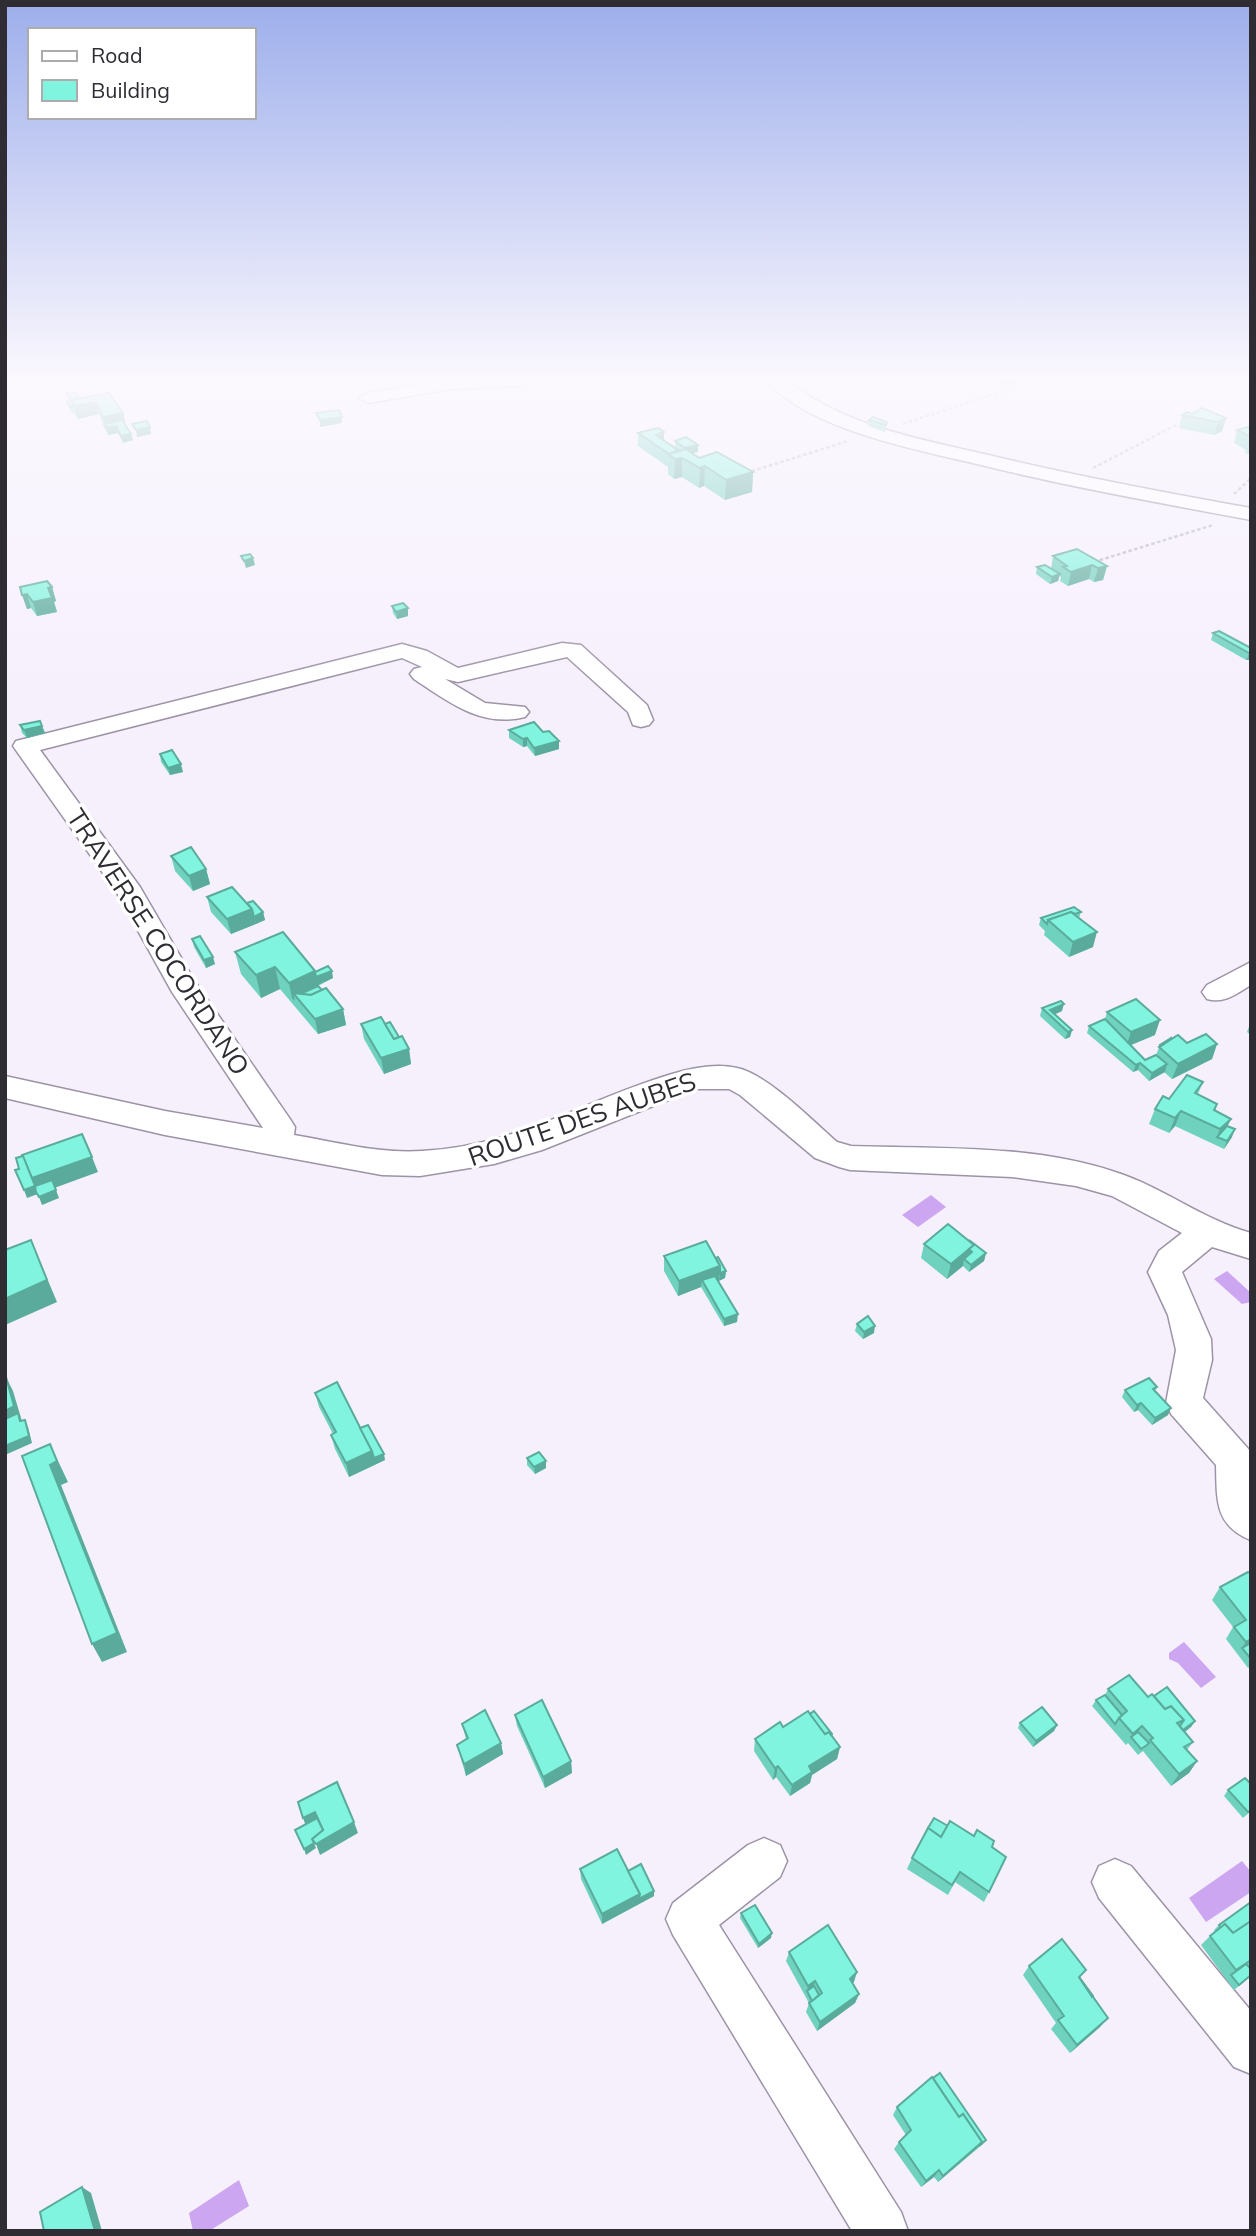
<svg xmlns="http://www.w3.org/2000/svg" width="1256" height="2236" font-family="Mulish,sans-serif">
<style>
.water{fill:#cca6f0}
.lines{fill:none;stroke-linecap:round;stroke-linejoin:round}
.minor-casing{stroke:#9d93a7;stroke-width:3}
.path{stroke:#bab5c0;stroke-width:2.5;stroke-dasharray:3.5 2.5;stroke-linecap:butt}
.minor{fill:#fff;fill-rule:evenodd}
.wall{fill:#6ed2bf}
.shaded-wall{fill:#5aab9b}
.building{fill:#80f4de;stroke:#5aab9b;stroke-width:2}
.labels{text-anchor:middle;stroke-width:7;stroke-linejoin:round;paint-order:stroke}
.street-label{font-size:26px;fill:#302c34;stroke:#fff}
</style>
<rect width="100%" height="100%" fill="#f6f0fd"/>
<g class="water">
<polygon points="931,1195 946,1207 918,1227 902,1215"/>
<polygon points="1227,1271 1251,1293 1251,1302 1242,1304 1214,1279"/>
<polygon points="1184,1642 1216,1677 1201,1688 1178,1663 1169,1659 1169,1653"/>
<polygon points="1242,1861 1251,1872 1251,1892 1206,1922 1189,1898"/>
<polygon points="239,2180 249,2206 209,2231 193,2231 189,2213"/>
</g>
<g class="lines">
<g class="minor-casing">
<g id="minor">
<polygon points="551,376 548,380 518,386 450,389 368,403 359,398 368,393 463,377"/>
<path d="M763 376H782C837 424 914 438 984 454 1072 475 1161 492 1251 508V520C1160 503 1070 487 981 465 919 450 802 429 763 376Z"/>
<path d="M562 643 581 645 647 705 653 720 649 725 641 727 633 725 628 712 567 657 458 682 445 679 485 703 525 707 529 712 525 717C481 728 449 702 414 679L410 674 414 669 422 667 402 658 40 750 140 887 194 980 290 1119 295 1127 294 1135C336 1142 379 1154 422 1151 518 1146 584 1100 672 1074 692 1068 715 1063 737 1068 767 1074 813 1121 837 1142L851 1146C938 1149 1031 1144 1115 1172 1163 1187 1203 1220 1251 1233V1259L1212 1247 1182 1272 1211 1339 1212 1360 1203 1398 1251 1452V1540C1214 1526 1217 1498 1216 1465L1171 1414 1166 1403 1176 1350 1168 1315 1148 1272 1159 1251 1182 1233 1112 1196 1076 1186 1012 1177 850 1170 839 1167 815 1158 740 1095 729 1089H696L542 1150 494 1164 420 1176 382 1175 165 1135 5 1098V1076L165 1111 263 1128 172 992 117 893 13 746 16 741 402 644 427 651 458 668Z"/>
<path d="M1251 962V985C1236 994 1224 1004 1207 999L1202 992 1207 985Z"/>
<polygon points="764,1838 780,1845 787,1861 780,1877 719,1925 901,2212 908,2231 852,2231 673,1935 666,1919 673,1903 748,1845"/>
<polygon points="1115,1859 1131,1866 1251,2011 1251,2074 1234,2067 1099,1898 1092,1882 1099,1866"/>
</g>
</g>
<g class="path">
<polyline points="903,424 1018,386"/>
<polyline points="1093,468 1176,425"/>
<polyline points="746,473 848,441"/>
<polyline points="1234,494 1251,478"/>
<polyline points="1094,562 1213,525"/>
</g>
<use href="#minor" class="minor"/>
</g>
<g class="wall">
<polygon points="984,376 1034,376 1034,378 1006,386"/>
<polygon points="67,393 80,399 109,393 126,426 131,434 133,440 123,443 118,433 108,435 99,414 78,419 74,413 72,414 69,408 67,402 69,401"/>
<polygon points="1192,414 1226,418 1222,431 1214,435 1179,428 1182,415"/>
<polygon points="869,420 887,422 885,432 868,426"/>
<polygon points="1251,429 1251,455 1245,453 1246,450 1234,443 1237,430"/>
<polygon points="664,432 664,440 680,451 675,447 675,441 698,452 692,453 699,458 753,472 752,492 725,500 704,486 699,488 682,477 674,479 668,474 668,467 638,446 638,433"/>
<polygon points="1053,556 1107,566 1103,580 1094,582 1089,579 1068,586 1060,581 1061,577 1059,576 1058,581 1050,584 1036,574 1037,567 1051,569"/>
<polygon points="20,587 52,587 56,601 54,602 57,612 37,616 31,608 27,609"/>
<polygon points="392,606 408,608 408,616 397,619 393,613"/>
<polygon points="1213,633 1251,648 1246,660 1211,640"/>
<polygon points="20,725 42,726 45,733 27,738 22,733"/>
<polygon points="509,730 543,732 559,749 535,756 527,746 523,747 509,738"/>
<polygon points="160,754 183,772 170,775 161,762"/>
<polygon points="171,856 206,869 210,884 193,891 175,871"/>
<polygon points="207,897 247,903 263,912 265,920 231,934 211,912"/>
<polygon points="1081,912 1079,918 1093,947 1069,957 1044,935 1045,931 1039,925 1041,918"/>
<polygon points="192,939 215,964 206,968 194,947"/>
<polygon points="235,952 315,972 333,978 318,986 343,1009 346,1025 318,1034 280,989 261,998 241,974"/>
<polygon points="1042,1008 1062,1011 1055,1014 1072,1030 1070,1037 1065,1039 1040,1016"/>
<polygon points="1107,1012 1155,1035 1131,1045 1145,1060 1156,1055 1160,1045 1187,1043 1217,1044 1212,1059 1172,1079 1164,1072 1149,1081 1138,1070 1133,1072 1087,1033 1089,1026 1105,1019"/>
<polygon points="1251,1021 1251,1035 1247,1032"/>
<polygon points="361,1024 385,1024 409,1049 411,1064 384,1074 364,1039"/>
<polygon points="1203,1082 1198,1094 1217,1104 1215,1111 1227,1126 1232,1137 1224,1149 1175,1126 1169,1133 1149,1124 1155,1109 1169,1099"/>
<polygon points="924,1244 986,1253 984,1261 969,1272 963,1266 947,1279 921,1258"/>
<polygon points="664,1256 716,1258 726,1271 725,1278 718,1281 737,1322 724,1326 701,1287 678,1296 664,1271"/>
<polygon points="857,1324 874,1333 863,1339 855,1331"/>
<polygon points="1157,1387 1155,1391 1168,1415 1152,1425 1138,1410 1134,1412 1122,1397 1125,1390"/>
<polygon points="315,1393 385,1460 349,1477 335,1449 331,1435 333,1434 319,1407"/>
<polygon points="527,1458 546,1461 546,1468 535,1474 527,1465"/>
<polygon points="1251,1574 1251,1666 1248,1668 1226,1639 1233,1627 1212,1600 1220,1587"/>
<polygon points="1108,1689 1148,1697 1154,1696 1195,1721 1191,1727 1185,1732 1193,1742 1187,1750 1197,1761 1189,1773 1171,1786 1143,1751 1138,1755 1128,1743 1126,1745 1092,1706 1096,1700 1105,1695"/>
<polygon points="810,1714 832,1734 832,1736 840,1747 837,1759 812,1775 810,1783 790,1796 776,1777 773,1780 754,1751 755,1739"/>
<polygon points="515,1715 571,1761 572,1773 545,1788 517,1726"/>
<polygon points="1020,1723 1057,1725 1054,1731 1033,1747 1018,1728"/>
<polygon points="462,1724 501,1743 503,1754 466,1776 457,1745 466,1739"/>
<polygon points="1228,1790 1251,1811 1243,1818 1224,1796"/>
<polygon points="948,1826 992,1847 989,1892 984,1902 955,1882 948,1895 907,1869 912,1858"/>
<polygon points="580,1869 628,1871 654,1896 602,1924 581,1879"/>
<polygon points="1251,1902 1251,1976 1234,1990 1201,1945 1210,1936 1215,1932 1214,1930 1219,1925"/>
<polygon points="741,1913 771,1938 758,1948 740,1918"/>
<polygon points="789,1952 854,1982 852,1983 859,1994 855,2003 817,2031 806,2012 809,2003 786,1961"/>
<polygon points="1029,1966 1080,1978 1092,1997 1100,2027 1070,2053 1051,2029 1056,2023 1023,1975"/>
<polygon points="897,2107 983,2144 938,2182 934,2177 921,2187 894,2149 899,2142 906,2135 893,2115"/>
</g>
<g class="shaded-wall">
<polygon points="507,376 514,376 514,379 507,380"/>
<polygon points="1018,376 1017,383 1006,386 1007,380"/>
<polygon points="1019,376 1034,376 1034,378 1017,383"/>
<polygon points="96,402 99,414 78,419 74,406"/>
<polygon points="123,413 126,426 117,428 118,433 108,435 103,417"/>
<polygon points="342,417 342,423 320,427 320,420"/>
<polygon points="1226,418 1222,431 1214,435 1218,422"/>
<polygon points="150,427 151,434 137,437 136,430"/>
<polygon points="664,432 663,445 656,435"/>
<polygon points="131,434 133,440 123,443 121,436"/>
<polygon points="698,445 698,452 685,455 685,448"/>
<polygon points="682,453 682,477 674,479 675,459"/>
<polygon points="705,466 704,486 699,488 700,468"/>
<polygon points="753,472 752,492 725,500 726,480"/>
<polygon points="253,558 255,565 246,568 244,561"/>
<polygon points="1092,565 1089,579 1068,586 1071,572"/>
<polygon points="1107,566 1103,580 1094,582 1098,568"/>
<polygon points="1060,574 1058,581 1050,584 1052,577"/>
<polygon points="52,587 56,601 54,602 57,612 37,616 33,602 48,588"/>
<polygon points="27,594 31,608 27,609 22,595"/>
<polygon points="408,608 408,616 397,619 396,612"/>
<polygon points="1249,653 1251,653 1251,660 1246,660"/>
<polygon points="42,726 45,733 27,738 24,730"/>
<polygon points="527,738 527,746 523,747 523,739"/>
<polygon points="559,741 559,749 535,756 534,748"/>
<polygon points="181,764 183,772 170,775 168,768"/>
<polygon points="206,869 210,884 193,891 189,876"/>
<polygon points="252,909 256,924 231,934 227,919"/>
<polygon points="263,912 265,920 256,924 254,917"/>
<polygon points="1097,932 1093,947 1069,957 1073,942"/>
<polygon points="213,957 215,964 206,968 204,960"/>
<polygon points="275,967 280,989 261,998 256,975"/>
<polygon points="315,971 316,977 332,971 333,978 318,985 319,993 302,1001 293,993 295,1001 292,998 289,983"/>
<polygon points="1064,1004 1062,1011 1051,1016 1050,1010"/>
<polygon points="343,1009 346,1025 318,1034 315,1019"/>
<polygon points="1160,1020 1155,1035 1126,1047 1131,1032"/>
<polygon points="1072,1030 1070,1037 1065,1039 1068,1032"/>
<polygon points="1217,1044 1212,1059 1172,1079 1178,1064"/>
<polygon points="409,1049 411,1064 384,1074 381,1058"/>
<polygon points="1140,1063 1138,1070 1133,1072 1136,1065"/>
<polygon points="1167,1064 1165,1072 1149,1081 1152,1073"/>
<polygon points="1181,1111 1175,1126 1169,1133 1175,1118"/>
<polygon points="1231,1119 1224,1134 1217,1137 1220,1129"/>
<polygon points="1235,1129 1232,1137 1224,1149 1227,1141"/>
<polygon points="92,1157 98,1172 27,1198 24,1190 32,1178"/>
<polygon points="56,1190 59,1198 42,1205 39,1197"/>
<polygon points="31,1240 57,1302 5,1325 5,1299"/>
<polygon points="974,1245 970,1260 964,1259 963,1266 947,1279 951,1264"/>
<polygon points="986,1253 984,1261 969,1272 971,1265"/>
<polygon points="720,1266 719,1281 705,1286 702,1280 701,1287 678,1296 679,1281"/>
<polygon points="726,1271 725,1278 719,1281 720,1273"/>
<polygon points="738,1314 737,1322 724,1326 724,1319"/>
<polygon points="875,1326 874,1333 863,1339 864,1332"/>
<polygon points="6,1377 13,1391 24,1428 5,1428"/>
<polygon points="1141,1403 1138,1410 1134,1412 1137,1405"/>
<polygon points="1171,1408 1168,1415 1152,1425 1155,1418"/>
<polygon points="25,1420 28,1427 32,1443 5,1455 5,1446"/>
<polygon points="50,1444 68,1482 61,1485 127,1652 102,1662 92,1644 50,1465"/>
<polygon points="372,1451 384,1454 385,1460 349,1477 346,1463"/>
<polygon points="546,1461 546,1468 535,1474 534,1467"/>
<polygon points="1251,1639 1251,1647 1242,1648 1246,1642"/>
<polygon points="1195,1721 1191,1727 1179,1736 1183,1730"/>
<polygon points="1057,1725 1054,1731 1033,1747 1036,1741"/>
<polygon points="1142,1726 1134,1738 1131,1737 1126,1745 1133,1734"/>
<polygon points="501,1743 503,1754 466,1776 464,1764"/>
<polygon points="840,1747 837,1759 812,1775 810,1783 790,1796 792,1785 809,1766"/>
<polygon points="571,1761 572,1773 545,1788 543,1777"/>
<polygon points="1197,1761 1189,1773 1171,1786 1179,1774"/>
<polygon points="778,1766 776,1777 773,1780 775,1768"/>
<polygon points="315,1812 319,1823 307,1829 303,1818"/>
<polygon points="354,1822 358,1833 320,1855 316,1844"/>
<polygon points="314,1843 316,1848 306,1855 304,1849"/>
<polygon points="654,1891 654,1896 602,1924 602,1914 640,1894"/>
<polygon points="772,1933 771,1938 758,1948 759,1944"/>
<polygon points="857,1972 854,1982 846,1988 850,1979"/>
<polygon points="815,1981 812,1991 807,1991 808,1986"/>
<polygon points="859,1994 855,2003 817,2031 820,2022"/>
<polygon points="1108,2018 1100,2027 1070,2053 1077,2045"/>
<polygon points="982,2142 976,2149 938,2182 943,2176"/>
<polygon points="939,2170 934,2177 921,2187 926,2181"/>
<polygon points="82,2187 91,2193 102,2231 95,2231"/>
</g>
<g class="building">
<polygon points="998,376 1018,376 1007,380"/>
<polygon points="75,392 80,399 71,400 67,393"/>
<polygon points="109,393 123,413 103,417 96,402 74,406 71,400"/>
<polygon points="71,400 73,407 70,407 67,402"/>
<polygon points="1202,408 1226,418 1218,422 1182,415 1187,412 1192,414"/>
<polygon points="339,410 342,417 320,420 316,413"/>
<polygon points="873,417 887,422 886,425 869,420"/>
<polygon points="122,420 131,434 121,436 116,426 106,428 104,424"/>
<polygon points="147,421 150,427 136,430 132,424"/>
<polygon points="1248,427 1251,429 1251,437 1237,430"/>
<polygon points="658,428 664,432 656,435 679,451 669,454 638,433"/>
<polygon points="686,437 698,445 685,448 675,441"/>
<polygon points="686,449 699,458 717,452 753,472 726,480 705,466 700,468 682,458 675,459 668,454"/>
<polygon points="1077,549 1107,566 1098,568 1092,565 1071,572 1063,567 1067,566 1053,556"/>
<polygon points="250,554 253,558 244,561 241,556"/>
<polygon points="1045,565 1060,574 1052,577 1037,567"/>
<polygon points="47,581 52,587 48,588 52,598 33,602 27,594 22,595 20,587"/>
<polygon points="403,603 408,608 396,612 392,606"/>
<polygon points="1219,631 1251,648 1251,653 1249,653 1213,633"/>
<polygon points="40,721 42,726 24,730 20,725"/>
<polygon points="534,722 543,732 549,731 559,741 534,748 527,738 523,739 509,730"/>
<polygon points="172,750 181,764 168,768 160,754"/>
<polygon points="191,847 206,869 189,876 171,856"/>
<polygon points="232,887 252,909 227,919 207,897"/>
<polygon points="253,901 263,912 254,917 252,909 247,903"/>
<polygon points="1074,907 1081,912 1075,914 1071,912 1048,920 1047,924 1041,918"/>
<polygon points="1071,912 1097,932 1073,942 1048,920"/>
<polygon points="283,932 315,971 289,983 275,967 256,975 235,952"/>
<polygon points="200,936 213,957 204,960 192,939"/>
<polygon points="328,966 332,971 316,977 315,972"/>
<polygon points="318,986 322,990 311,995 300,994"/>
<polygon points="326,988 343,1009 315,1019 293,993 311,995"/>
<polygon points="1136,999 1160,1020 1131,1032 1107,1012"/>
<polygon points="1061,1001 1064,1004 1050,1010 1072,1030 1068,1032 1042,1008"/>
<polygon points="381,1017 394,1039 402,1036 409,1049 381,1058 361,1024"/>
<polygon points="1105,1019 1145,1060 1156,1055 1167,1064 1152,1073 1140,1063 1136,1065 1089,1026"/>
<polygon points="390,1022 399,1037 394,1039 385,1024"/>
<polygon points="1206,1034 1217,1044 1178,1064 1159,1047 1178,1035 1187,1043"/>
<polygon points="1171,1038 1171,1039 1161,1046 1160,1045"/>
<polygon points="1187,1075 1203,1082 1195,1093 1217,1104 1214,1110 1231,1119 1220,1129 1181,1111 1175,1118 1155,1109 1163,1096 1169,1099"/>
<polygon points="1227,1126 1235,1129 1227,1141 1217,1137"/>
<polygon points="82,1134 92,1157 32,1178 22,1155"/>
<polygon points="23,1156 35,1186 24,1190 15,1170 19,1169 16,1158"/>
<polygon points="52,1180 56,1190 39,1197 36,1192 35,1186"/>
<polygon points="948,1224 974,1245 951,1264 924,1244"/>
<polygon points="31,1240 47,1280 5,1299 5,1250"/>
<polygon points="969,1240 986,1253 971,1265 964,1259 972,1252 969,1249 974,1245"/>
<polygon points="706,1241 720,1266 679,1281 664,1256"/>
<polygon points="718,1257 726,1271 720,1273 720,1266 716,1258"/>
<polygon points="715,1276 738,1314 724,1319 702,1280"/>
<polygon points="868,1316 875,1326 864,1332 857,1324"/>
<polygon points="6,1377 14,1406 5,1411 5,1377"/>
<polygon points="1149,1378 1157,1387 1153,1389 1171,1408 1155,1418 1141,1403 1137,1405 1125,1390"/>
<polygon points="337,1382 372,1451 346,1463 331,1435 336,1432 315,1393"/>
<polygon points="18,1413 20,1421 25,1420 29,1436 5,1446 5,1419"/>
<polygon points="368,1425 384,1454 374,1458 372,1451 360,1428"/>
<polygon points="50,1444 57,1461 50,1465 117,1633 92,1644 22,1456"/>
<polygon points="539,1452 546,1461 534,1467 527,1458"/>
<polygon points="1248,1572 1251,1574 1251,1639 1246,1642 1234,1627 1246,1620 1220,1587"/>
<polygon points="1251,1643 1251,1659 1242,1648"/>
<polygon points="1129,1675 1148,1697 1152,1694 1165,1709 1171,1706 1184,1720 1177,1723 1193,1742 1184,1747 1197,1761 1179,1774 1150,1740 1153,1738 1142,1726 1133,1734 1119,1718 1127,1711 1108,1689"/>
<polygon points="1167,1687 1195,1721 1183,1730 1180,1726 1184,1720 1171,1706 1165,1709 1154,1696"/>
<polygon points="1105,1695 1122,1715 1119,1718 1115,1724 1096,1700"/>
<polygon points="542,1700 571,1761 543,1777 515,1715"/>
<polygon points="1042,1707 1057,1725 1036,1741 1020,1723"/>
<polygon points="485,1710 501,1743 464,1764 457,1745 468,1738 462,1724"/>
<polygon points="808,1711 825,1734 829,1732 840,1747 809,1766 812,1772 792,1785 778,1766 775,1768 755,1739 780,1722 783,1727"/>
<polygon points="814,1711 832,1734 831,1735 829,1732 825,1734 810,1714"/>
<polygon points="1138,1732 1149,1743 1147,1745 1141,1749 1131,1737"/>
<polygon points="1245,1778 1251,1784 1251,1810 1248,1812 1228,1790"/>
<polygon points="337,1782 354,1822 316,1844 312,1839 323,1830 315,1812 303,1818 298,1802"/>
<polygon points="317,1818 323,1830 312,1839 314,1843 304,1849 295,1830"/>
<polygon points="934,1818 948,1826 941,1837 928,1828"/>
<polygon points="950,1821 974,1836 977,1830 994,1841 992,1847 1006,1857 989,1892 960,1872 952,1885 912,1858 928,1828 941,1837"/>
<polygon points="617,1849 640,1894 602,1914 580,1869"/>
<polygon points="641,1864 654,1891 639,1899 640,1894 628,1871"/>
<polygon points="1251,1902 1251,1921 1233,1933 1225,1924 1221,1928 1219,1925"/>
<polygon points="755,1905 772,1933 759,1944 741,1913"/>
<polygon points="1251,1921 1251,1960 1236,1970 1210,1936 1225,1924 1233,1933"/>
<polygon points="828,1925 857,1972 850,1979 859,1994 820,2022 809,2003 822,1993 815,1981 808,1986 789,1952"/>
<polygon points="1062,1939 1086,1970 1079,1977 1108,2018 1077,2045 1058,2020 1064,2016 1029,1966"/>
<polygon points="1246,1964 1251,1969 1251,1975 1239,1985 1231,1975"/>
<polygon points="1079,1977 1093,1996 1092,1997"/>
<polygon points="814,1986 819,1995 812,2001 807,1991"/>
<polygon points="940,2073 986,2140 979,2146 982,2142 963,2114 959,2117 933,2078"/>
<polygon points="932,2077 959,2117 963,2114 982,2142 943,2176 939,2170 926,2181 899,2142 911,2130 897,2107"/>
<polygon points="82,2187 95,2231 44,2231 40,2212"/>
</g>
<linearGradient id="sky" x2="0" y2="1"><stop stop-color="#9daeeb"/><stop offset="0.55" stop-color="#fbf8fe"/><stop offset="1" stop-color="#fbf8fe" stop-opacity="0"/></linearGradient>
<rect width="1256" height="689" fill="url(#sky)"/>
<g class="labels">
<g class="street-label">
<text transform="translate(158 942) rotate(57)" y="9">TRAVERSE COCORDANO</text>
<text transform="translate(582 1119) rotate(-19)" y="9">ROUTE DES AUBES</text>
</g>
</g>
<rect width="1256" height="2236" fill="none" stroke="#302c34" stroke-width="14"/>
<rect x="28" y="28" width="228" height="91" fill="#ffffff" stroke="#acabae" stroke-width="2"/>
<rect x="42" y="51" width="35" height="10" fill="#ffffff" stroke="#acabae" stroke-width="2"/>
<text x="91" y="63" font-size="21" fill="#302c34">Road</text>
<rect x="42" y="80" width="35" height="21" fill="#80f4de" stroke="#acabae" stroke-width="2"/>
<text x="91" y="98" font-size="21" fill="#302c34">Building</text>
</svg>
